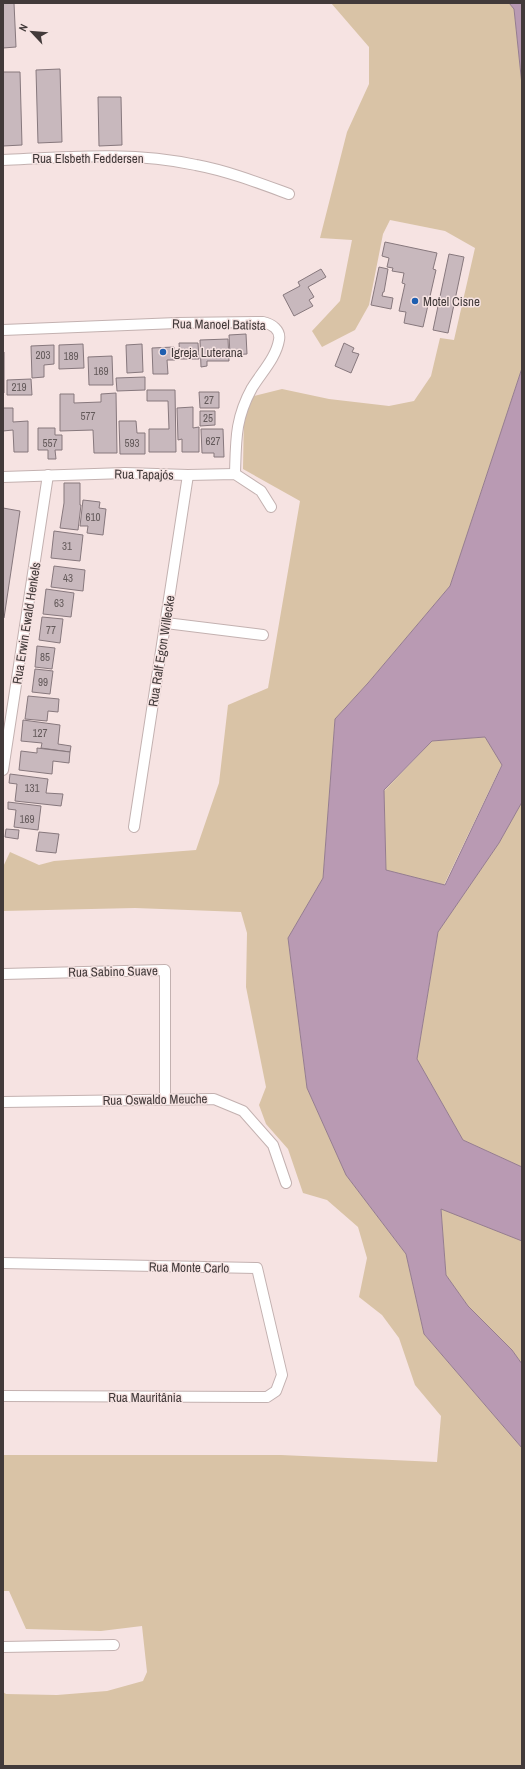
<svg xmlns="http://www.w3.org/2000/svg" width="525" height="1769" font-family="'Archivo Narrow',sans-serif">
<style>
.green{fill:#d9c3a6}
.water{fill:#b99ab3;stroke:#957d8f;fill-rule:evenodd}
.building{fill:#c8b8bd;stroke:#87787d}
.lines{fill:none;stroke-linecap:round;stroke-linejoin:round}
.minor-casing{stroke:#c3b1b0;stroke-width:12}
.minor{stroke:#fff;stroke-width:10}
.poi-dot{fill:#1e5fb0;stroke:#f6e3e2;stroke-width:1.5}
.labels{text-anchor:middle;stroke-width:3;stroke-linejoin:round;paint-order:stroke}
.number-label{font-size:11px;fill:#645a5b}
.street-label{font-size:13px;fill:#423a3a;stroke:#f6e3e2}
.poi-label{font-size:13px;fill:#423a3a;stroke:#f6e3e2;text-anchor:start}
</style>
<rect width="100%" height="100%" fill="#f6e3e2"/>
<g class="green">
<polygon points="331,3 509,3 514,9 522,85 522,368 450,586 368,683 335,719 323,878 288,938 307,1088 346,1175 406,1254 424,1334 522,1448 522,1766 3,1766 3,1692 6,1694 57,1695 107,1691 143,1681 147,1672 142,1626 101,1631 26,1629 9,1591 3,1591 3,1455 281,1455 437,1462 441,1416 415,1385 399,1338 382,1315 359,1297 367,1258 358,1227 327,1200 303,1193 288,1149 266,1124 259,1105 266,1087 246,987 247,933 241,912 135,908 3,911 3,867 10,852 39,865 54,861 196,850 219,783 228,705 268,688 300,501 243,469 244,413 254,396 282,389 329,399 389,406 414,401 431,376 440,338 454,340 475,248 445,231 390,220 383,234 369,305 355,330 322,347 312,331 340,301 352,240 320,238 347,132 369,84 369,47"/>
<polygon points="485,737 502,764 444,885 386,870 384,791 432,741"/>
<polygon points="522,802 522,1167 463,1140 417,1059 438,932 499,843"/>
<polygon points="441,1208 522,1241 522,1364 512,1350 468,1306 446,1275"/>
</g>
<g class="water">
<polygon points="509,3 522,3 522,85 514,9"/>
<path d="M522 368V802L499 843 438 932 417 1059 463 1140 522 1167V1241L441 1209 446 1275 468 1306 512 1350 522 1364V1448L424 1334 406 1254 346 1175 307 1088 288 938 323 878 335 719 368 683 450 586ZM485 737 502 765 445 885 386 870 384 790 432 741Z"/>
</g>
<g class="building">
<polygon points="3,3 14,3 16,47 3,48"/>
<polygon points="60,69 62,142 38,143 36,70"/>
<polygon points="3,72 20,72 22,145 3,146"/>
<polygon points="98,97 121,97 122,145 99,146"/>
<polygon points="385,242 437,253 433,269 436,270 423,327 404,323 406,312 399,311 405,284 402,283 404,273 392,271 393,268 387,267 389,258 382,256"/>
<polygon points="449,254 464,257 448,333 433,330"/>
<polygon points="379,267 388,269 384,292 383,292 382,296 393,298 391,309 371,305"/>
<polygon points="321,269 326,277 308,287 314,297 309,300 313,306 294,316 283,295 300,286 298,282"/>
<polygon points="246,334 247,354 230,355 229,335"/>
<polygon points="228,339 229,361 207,361 207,366 201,367 200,340"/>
<polygon points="179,343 198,343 199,359 180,359"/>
<polygon points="344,343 354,348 352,352 359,354 351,373 335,366"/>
<polygon points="83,344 84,368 59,369 59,345"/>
<polygon points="142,344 143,372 127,373 126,345"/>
<polygon points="54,345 54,364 44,365 44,377 32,378 31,346"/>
<polygon points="174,347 175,360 167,360 168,374 153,374 152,348"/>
<polygon points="4,352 4,393 3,393 3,352"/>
<polygon points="112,356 113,385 89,385 88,357"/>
<polygon points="145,377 145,390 117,391 116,378"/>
<polygon points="31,379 32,395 7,395 7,380"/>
<polygon points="147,390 175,390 176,452 149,452 149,429 169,429 168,401 147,401"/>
<polygon points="199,392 219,392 219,408 200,408"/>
<polygon points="116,393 117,453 94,453 93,430 60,431 60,394 74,394 74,403 101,402 101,394"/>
<polygon points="193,407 193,428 199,427 199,452 182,452 182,439 178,440 177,408"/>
<polygon points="3,408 13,408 13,422 28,421 28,452 14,452 13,430 3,431"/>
<polygon points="200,411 215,411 215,425 200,426"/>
<polygon points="119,421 136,421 137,433 145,433 145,454 120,454"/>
<polygon points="38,428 55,428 55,435 62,435 62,450 55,450 56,459 48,459 48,450 38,450"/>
<polygon points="201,429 223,429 224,457 214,457 214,453 202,453"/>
<polygon points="64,483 80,483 80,505 81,505 78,530 60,528 64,503"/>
<polygon points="83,500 100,502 99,508 106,509 103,535 87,533 88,526 80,526"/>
<polygon points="3,508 20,511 4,618 3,618"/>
<polygon points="54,531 83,535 80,561 51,558"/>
<polygon points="54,566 85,570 83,591 51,587"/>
<polygon points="46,589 74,593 71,617 43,614"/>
<polygon points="42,617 63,619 60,643 39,640"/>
<polygon points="37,646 55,648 52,669 35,667"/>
<polygon points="35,669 53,671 50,694 32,692"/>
<polygon points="28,696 59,699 58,712 48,711 47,721 25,719"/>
<polygon points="23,720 60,725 58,744 71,746 70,752 41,748 42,743 21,741"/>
<polygon points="37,748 70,752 69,763 53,761 52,774 19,770 21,751 37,753"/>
<polygon points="10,774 48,779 46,793 63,794 61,806 15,801 17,784 9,783"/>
<polygon points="8,802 41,806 38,830 14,827 16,810 8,809"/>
<polygon points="6,829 19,830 18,839 5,837"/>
<polygon points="39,832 59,834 56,853 36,851"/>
</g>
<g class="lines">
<g class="minor-casing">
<g id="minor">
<path d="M3 160C67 157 133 151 196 165 228 171 259 183 289 194"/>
<path d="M3 330 177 323 263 322C272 324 281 330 279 340 276 358 261 373 252 388 235 419 236 440 235 474"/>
<polyline points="3,477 125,473 188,475 235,474 261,491 271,507"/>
<polyline points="166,623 263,635"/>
<polyline points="3,770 48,475"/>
<polyline points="134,827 188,475"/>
<polyline points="3,974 165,970 165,1099"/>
<polyline points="3,1102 214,1099 243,1111 273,1145 286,1183"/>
<polyline points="3,1263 257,1268 282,1375 276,1391 267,1397 3,1396"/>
<polyline points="3,1647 114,1645"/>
</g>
</g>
<use href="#minor" class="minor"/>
</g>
<g class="poi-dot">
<circle cx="415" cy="301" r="4"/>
<circle cx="163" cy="352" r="4"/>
</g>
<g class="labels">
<g class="number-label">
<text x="43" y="359">203</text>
<text x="71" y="360">189</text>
<text x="101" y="375">169</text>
<text x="19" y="391">219</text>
<text x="209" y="404">27</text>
<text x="88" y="420">577</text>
<text x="208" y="422">25</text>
<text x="213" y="445">627</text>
<text x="50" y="447">557</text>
<text x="132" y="447">593</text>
<text x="93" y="521">610</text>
<text x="67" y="550">31</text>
<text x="68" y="582">43</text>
<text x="59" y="607">63</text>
<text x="51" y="634">77</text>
<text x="45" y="661">85</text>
<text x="43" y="686">99</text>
<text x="40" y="737">127</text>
<text x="32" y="792">131</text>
<text x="27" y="823">169</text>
</g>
<g class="street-label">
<text x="88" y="163">Rua Elsbeth Feddersen</text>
<text transform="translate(219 324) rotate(1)" y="5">Rua Manoel Batista</text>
<text transform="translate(144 474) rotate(1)" y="5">Rua Tapajós</text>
<text transform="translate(26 623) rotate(-81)" y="5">Rua Erwin Ewald Henkels</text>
<text transform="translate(161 651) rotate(-81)" y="5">Rua Ralf Egon Willecke</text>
<text transform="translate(113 971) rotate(-1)" y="5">Rua Sabino Suave</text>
<text transform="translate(155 1099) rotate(-1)" y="5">Rua Oswaldo Meuche</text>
<text transform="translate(189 1267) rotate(1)" y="5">Rua Monte Carlo</text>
<text x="145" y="1402">Rua Mauritânia</text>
</g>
<g class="poi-label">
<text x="423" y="306">Motel Cisne</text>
<text x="171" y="357">Igreja Luterana</text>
</g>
</g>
<rect width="525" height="1769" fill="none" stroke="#423a3a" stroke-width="8"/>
<g transform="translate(32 32) rotate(296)" stroke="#f6e3e2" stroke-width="3" paint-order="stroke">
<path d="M0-3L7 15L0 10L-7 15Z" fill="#423a3a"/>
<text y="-6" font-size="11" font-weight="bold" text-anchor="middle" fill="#423a3a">N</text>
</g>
</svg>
